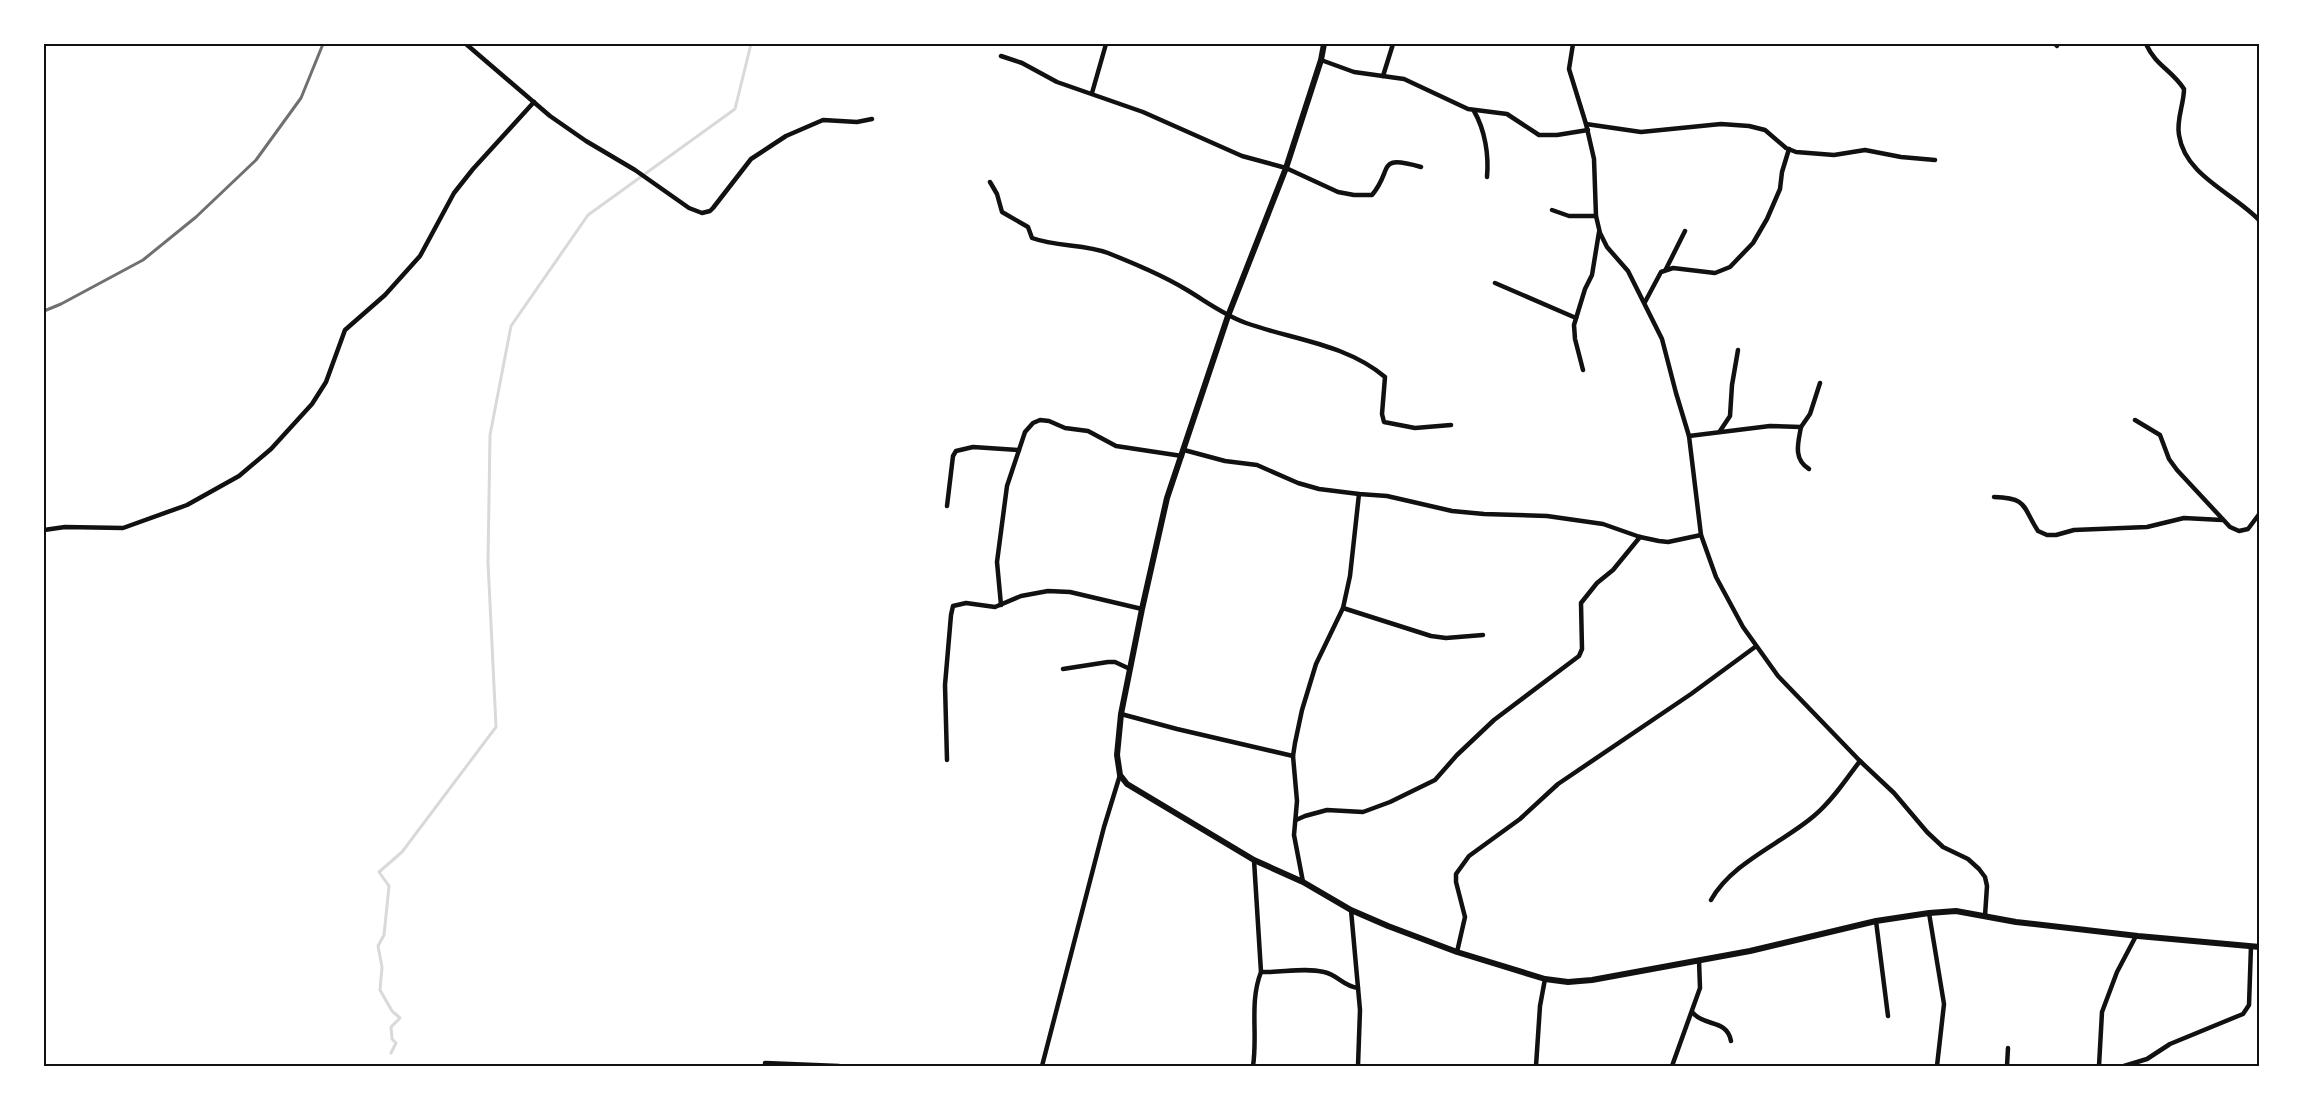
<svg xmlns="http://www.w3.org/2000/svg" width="2303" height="1110" font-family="'Fira Sans Condensed',sans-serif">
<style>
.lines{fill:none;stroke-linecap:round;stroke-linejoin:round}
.stream{stroke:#d9d9d9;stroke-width:3}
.minor{stroke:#111;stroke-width:4.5}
.tertiary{stroke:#111;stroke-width:6}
.rail{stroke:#707070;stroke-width:3}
.neatline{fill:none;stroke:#111;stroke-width:2}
</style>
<rect width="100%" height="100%" fill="#fff"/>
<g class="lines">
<polyline class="stream" points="391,1053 396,1043 392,1039 391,1027 400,1018 392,1011 380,990 382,967 378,946 384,935 389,886 379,872 402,852 496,727 488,562 490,435 511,326 588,215 735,109 751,44"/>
<g class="minor">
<polyline points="466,44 550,116 586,141 635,170 689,208 702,213 710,211 713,208 751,159 786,136 823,120 857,122 872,119"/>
<polyline points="1573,44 1569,69 1586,124 1594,159 1596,216 1600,233 1607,247 1628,271 1662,339 1676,393 1689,436 1701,535 1716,577 1743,627 1778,676 1860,761 1894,793 1927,832 1943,847 1968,859 1979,869 1985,877 1987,886 1985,916"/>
<polyline points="2055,44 2057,46"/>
<path d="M2146 44C2156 66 2172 70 2184 89 2184 104 2176 120 2179 135 2185 176 2234 193 2260 221"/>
<path d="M1001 56 1022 63 1057 82 1143 112 1242 156 1286 168 1338 192 1354 195H1372C1394 169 1375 154 1421 167"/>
<polyline points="1321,60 1354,72 1404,79 1468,109 1507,114 1539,135 1557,135 1588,130"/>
<polyline points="1383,76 1393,44"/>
<polyline points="1092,93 1106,44"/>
<path d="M1474 111C1485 130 1489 155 1487 177"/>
<polyline points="1586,124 1641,132 1721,124 1749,126 1765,130 1786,148 1796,152 1834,155 1865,150 1901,157 1935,160"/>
<path d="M990 182 997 194 1002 212 1028 227 1032 238C1057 247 1084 244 1108 253 1135 264 1162 275 1187 290 1207 302 1224 315 1246 323 1294 340 1346 344 1385 377L1382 414 1384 422 1415 428 1451 425"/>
<polyline points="1552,210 1569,216 1596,216"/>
<polyline points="1666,269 1685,231"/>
<polyline points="1495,283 1576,318"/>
<polyline points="1645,302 1661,272 1673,268 1715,273 1730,267 1753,243 1767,219 1780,189 1782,172 1789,149"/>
<polyline points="1583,370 1575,339 1574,325 1585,289 1592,275 1599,232"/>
<polyline points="2135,420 2160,435 2169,459 2177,470 2230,527 2239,531 2248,529 2260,513"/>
<path d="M1801 427C1798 443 1793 459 1809 469"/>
<polyline points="1720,431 1730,416 1732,385 1738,350"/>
<polyline points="1689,436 1770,426 1801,427 1810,414 1820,383"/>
<polyline points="1184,450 1225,461 1257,465 1298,483 1319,489 1359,494 1387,496 1452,511 1484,514 1547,516 1603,524 1640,537 1659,541 1668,542 1701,535"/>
<path d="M1994 497C2028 498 2022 506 2038 531L2047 535H2056L2074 530 2147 527 2184 518 2222 520"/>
<polyline points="947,506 953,456 956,451 973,447 1019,450"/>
<polyline points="44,530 65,527 123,528 187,505 239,476 271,449 312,404 326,382 345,330 385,295 420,256 454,193 473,169 534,102"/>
<polyline points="1001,605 997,562 1007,486 1025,432 1033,423 1040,420 1049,421 1065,428 1088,431 1116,446 1182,456"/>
<polyline points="1343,608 1431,636 1446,638 1483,635"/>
<polyline points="1063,669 1108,662 1115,662 1130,669"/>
<polyline points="1121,714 1177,729 1293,756"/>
<polyline points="947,760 945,685 951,615 953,606 966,603 995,607 1021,596 1048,591 1070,592 1142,609"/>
<polyline points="1296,820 1305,816 1327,810 1363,812 1390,802 1435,780 1457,755 1494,720 1579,656 1582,649 1581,603 1597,583 1613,570 1640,537"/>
<polyline points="1303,882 1294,835 1297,801 1293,756 1295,743 1302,710 1316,664 1343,608 1350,576 1359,494"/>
<path d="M1711 900C1732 862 1783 843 1815 815 1833 800 1846 779 1860 761"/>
<polyline points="1351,910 1360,1010 1358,1066"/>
<polyline points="1929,913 1944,1004 1937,1066"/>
<polyline points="1876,921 1888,1016"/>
<polyline points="1457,952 1465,917 1456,882 1456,874 1469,856 1520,819 1558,784 1691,694 1755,647"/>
<path d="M1261 972C1281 973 1304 967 1324 972 1338 975 1343 986 1358 988"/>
<path d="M1693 1013C1705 1027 1727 1019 1731 1041"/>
<polyline points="765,1063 839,1066"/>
<polyline points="1042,1066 1104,827 1120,775"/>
<path d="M1253 1066C1258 1034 1249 1003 1261 972L1254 860"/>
<polyline points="1536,1066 1540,1006 1545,979"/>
<polyline points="1672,1066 1700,988 1699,960"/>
<polyline points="2007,1066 2008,1048"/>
<polyline points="2099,1066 2102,1012 2117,972 2136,936"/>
<polyline points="2124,1066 2147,1059 2170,1044 2243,1014 2249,1005 2251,946"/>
</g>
<polyline class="tertiary" points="1324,44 1321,60 1286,168 1228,316 1167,498 1142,609 1121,714 1117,755 1120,775 1127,784 1254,860 1303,882 1351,910 1388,926 1457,952 1545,979 1568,982 1592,980 1750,951 1876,921 1929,913 1956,911 2016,922 2138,936 2260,947"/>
<polyline class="rail" points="44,311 61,304 143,260 196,217 256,160 301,98 323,44"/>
</g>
<rect width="2303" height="1110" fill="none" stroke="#ffffff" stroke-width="90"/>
<rect x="45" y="45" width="2213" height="1020" class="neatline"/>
</svg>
